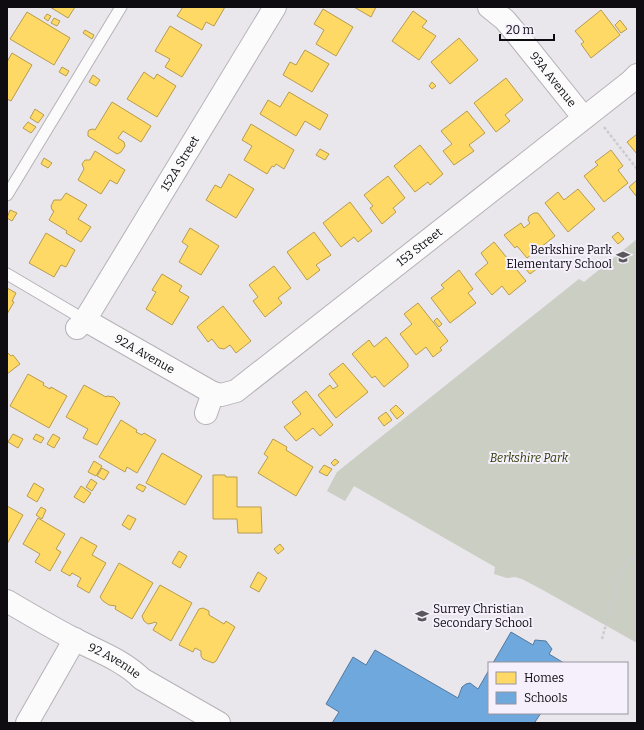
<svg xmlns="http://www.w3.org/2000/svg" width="644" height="730" font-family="Bitter,serif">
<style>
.green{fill:#cacec3}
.homes{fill:#ffd966;stroke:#b79c4c}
.schools{fill:#6fa8dc;stroke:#52799f}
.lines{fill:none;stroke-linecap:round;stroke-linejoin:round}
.service-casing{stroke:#b5b2b7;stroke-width:13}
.minor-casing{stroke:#b5b2b7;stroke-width:24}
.tertiary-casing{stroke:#b5b2b7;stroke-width:24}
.path{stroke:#cccccd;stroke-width:2.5;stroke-dasharray:3 2;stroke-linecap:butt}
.service{stroke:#fcfbfc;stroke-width:11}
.minor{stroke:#fcfbfc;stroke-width:22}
.tertiary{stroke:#fcfbfc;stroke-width:22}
.labels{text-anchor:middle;stroke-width:4;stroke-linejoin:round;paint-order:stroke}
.street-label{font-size:12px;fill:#0e0c10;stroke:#f5f0fc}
.poi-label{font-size:12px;fill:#0e0c10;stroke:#f5f0fc;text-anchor:end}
.park-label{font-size:12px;font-style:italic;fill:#2e3c01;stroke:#f5f0fc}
</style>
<rect width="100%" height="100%" fill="#e9e6ec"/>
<polygon class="green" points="637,239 637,643 541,589 522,579 515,577 507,578 494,574 495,567 354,486 345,501 327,491 337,472 579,279 584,282"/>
<g class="homes">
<polygon points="50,7 75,7 68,18"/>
<polygon points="183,7 225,7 214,26 206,22 202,30 177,16"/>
<polygon points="354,7 376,7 371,17"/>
<polygon points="323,9 353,27 336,56 316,44 324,30 314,24"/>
<polygon points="601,10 620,35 591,58 581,44 584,42 575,31"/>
<polygon points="413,11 427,21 422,27 436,36 419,60 392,41"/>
<polygon points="27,12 70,38 54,65 10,39"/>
<polygon points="47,14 51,16 48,21 44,18"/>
<polygon points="54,18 60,21 57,26 51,23"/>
<polygon points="620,20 627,29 621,33 615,25"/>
<polygon points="170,26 202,45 182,77 165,67 170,59 155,51"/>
<polygon points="85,30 94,35 92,39 83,33"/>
<polygon points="459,38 478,60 450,84 431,62"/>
<polygon points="305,50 329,64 312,92 283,75 290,62 296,65"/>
<polygon points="12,53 32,65 11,101 7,99 7,62"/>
<polygon points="62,67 69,71 66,76 59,72"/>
<polygon points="144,72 154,79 157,74 176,86 157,117 127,99"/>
<polygon points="93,75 100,80 96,86 89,82"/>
<polygon points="506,78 523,100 505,115 510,121 496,132 474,103"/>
<polygon points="432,82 436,86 432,89 429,86"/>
<polygon points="289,92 328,115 320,130 305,121 296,136 260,114 268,100 280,107"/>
<polygon points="112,102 151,126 141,142 123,131 118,138 124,142 125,146 121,152 117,154 88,136 88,132 89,130 93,129 95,130"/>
<polygon points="35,109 44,115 38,123 30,118"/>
<polygon points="467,111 485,133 469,145 474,151 454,165 443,151 452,144 441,131"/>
<polygon points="28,122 36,127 31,133 23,128"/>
<polygon points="251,124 294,150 284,169 276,164 274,167 272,166 267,174 244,160 252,146 242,140"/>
<polygon points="637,134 637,154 627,142"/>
<polygon points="420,145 443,174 430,185 428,182 415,192 394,166"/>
<polygon points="320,149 329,154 325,160 316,155"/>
<polygon points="611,150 623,166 618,170 628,183 604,202 584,176 598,165 595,162"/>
<polygon points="95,151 125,170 117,184 110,180 101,194 78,180 84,169 82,164 85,160 90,160"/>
<polygon points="44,158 52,163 48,168 41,164"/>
<polygon points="229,174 254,189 236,218 206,200 215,185 221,188"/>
<polygon points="388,176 405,198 393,208 396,212 382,224 370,208 373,206 364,195"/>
<polygon points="636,181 637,183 636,196 629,187"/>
<polygon points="578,189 595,209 568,232 545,203 558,192 564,200"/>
<polygon points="66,193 87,205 78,219 91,227 81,242 66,233 67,231 49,220 54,211 52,210 51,206 54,200 61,200"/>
<polygon points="350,202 372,231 358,242 354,237 341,247 323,223"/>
<polygon points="10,210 17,213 12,221 7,218"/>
<polygon points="534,213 538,213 555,236 527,258 517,246 515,248 504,235 521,223 524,228 530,223 528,220 529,216"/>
<polygon points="190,228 219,246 201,275 179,262 188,246 182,242"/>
<polygon points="314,232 331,255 316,265 320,270 307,280 287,252"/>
<polygon points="618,232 624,239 618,244 612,237"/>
<polygon points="46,233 75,250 66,267 61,265 54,277 29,263"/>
<polygon points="494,242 526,281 509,295 502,286 492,295 475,274 488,263 481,253"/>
<polygon points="531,261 538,268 530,274 524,267"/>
<polygon points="274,266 291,288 278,298 282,303 265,317 253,301 258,297 249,285"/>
<polygon points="459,270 473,289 468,293 476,303 450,323 431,298 444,288 441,285"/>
<polygon points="162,274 182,286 179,291 189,297 172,325 146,309 156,292 152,290"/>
<polygon points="7,288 16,293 12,301 14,302 7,314"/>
<polygon points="418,303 448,341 440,348 442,350 433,357 426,347 416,355 400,334 412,324 404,314"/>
<polygon points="223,306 251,341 236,353 230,345 224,349 219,348 212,339 208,342 197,327"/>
<polygon points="437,318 442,324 439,327 434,321"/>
<polygon points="386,337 408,364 408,367 384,387 375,376 372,378 352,354 369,340 374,347"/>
<polygon points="7,352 11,356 13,355 20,364 7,374"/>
<polygon points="343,363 368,392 336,418 318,395 330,385 333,389 338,386 329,374"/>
<polygon points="28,374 44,383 43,385 50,389 51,387 67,396 49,428 10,406"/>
<polygon points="84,385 106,397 107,396 114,397 120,403 97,445 83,438 88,429 66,417"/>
<polygon points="306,391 333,425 320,436 313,428 296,441 284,427 301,414 292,402"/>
<polygon points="396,405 404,413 397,419 390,410"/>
<polygon points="386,412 392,420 384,426 378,418"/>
<polygon points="121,420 137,430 136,432 142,435 144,433 156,440 137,473 127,467 125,472 99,457"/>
<polygon points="13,434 23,439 18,448 8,442"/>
<polygon points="36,434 44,438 41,443 33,439"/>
<polygon points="53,434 60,438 54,448 47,444"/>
<polygon points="273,439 287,447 286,450 313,467 296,496 258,473 268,457 264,454"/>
<polygon points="162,453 202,476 185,505 146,483"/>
<polygon points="335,459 339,462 334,466 331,463"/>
<polygon points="94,461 102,466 96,476 88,472"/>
<polygon points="324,465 332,469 327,476 319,472"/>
<polygon points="102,468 109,472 104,480 97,476"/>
<polygon points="213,475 225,475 226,477 237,477 237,507 261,507 262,533 238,533 237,519 213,519"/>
<polygon points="91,479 97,483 92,491 86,487"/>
<polygon points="34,483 44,489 37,502 27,496"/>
<polygon points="139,484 146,487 143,492 136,488"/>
<polygon points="81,486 91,493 84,503 74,497"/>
<polygon points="7,506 23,515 7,544"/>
<polygon points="41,507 46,510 42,519 36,515"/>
<polygon points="128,515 136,519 130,530 122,525"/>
<polygon points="38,518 65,534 56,549 61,552 50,571 35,562 40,554 23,544"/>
<polygon points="81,537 97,546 92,555 106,563 89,593 77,586 81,578 72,573 70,576 61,571"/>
<polygon points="280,544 284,549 278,554 274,549"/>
<polygon points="179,551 187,556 180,568 172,563"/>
<polygon points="119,563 153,583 132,619 115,609 116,606 109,605 103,601 100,597"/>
<polygon points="258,572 267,578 259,592 250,587"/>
<polygon points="160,585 192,603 171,641 153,630 157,623 154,622 153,623 148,624 144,621 142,616"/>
<polygon points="203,608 209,611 209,615 224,624 226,621 235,627 216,661 213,663 203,659 201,656 201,651 195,648 193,652 179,645 199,609"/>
</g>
<g class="schools">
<polygon points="511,632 533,645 535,640 546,641 552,649 549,654 564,663 493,663"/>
<polygon points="375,650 458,698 462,687 466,684 470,683 478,689 489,670 489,713 541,713 535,722 537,723 332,723 339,712 326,704 353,657 366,665"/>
</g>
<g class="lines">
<g class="service-casing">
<g id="service">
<polyline points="7,195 121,7"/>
<polyline points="7,274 85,320"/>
</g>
</g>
<g class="minor-casing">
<g id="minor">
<path id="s1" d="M489 7 505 20 515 32 584 118"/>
<path id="s2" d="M85 320 275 7"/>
<path id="s3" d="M77 328 85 320 213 393"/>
<path id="s4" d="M206 413 213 393 221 395 236 391 630 82 637 75"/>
</g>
</g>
<g class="tertiary-casing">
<g id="tertiary">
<path id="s5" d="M7 601C29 614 51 627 74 639 97 651 123 660 142 679L219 723"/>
<polyline points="27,723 75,639"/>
</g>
</g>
<g class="path">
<polyline points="604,127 637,169"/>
<polyline points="602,639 618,580 626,564 637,555"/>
</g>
<use href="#service" class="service"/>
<use href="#minor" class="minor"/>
<use href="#tertiary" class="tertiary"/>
</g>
<defs>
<g id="school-bare" transform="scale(1.08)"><path d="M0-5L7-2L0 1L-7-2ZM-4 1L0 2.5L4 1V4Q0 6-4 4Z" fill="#5b585d" stroke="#f5f0fc" stroke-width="2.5" paint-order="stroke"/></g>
</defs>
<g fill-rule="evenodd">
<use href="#school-bare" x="623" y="257"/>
<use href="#school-bare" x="422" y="616"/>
</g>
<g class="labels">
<g class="street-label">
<text dy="4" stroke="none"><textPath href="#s1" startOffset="97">93A Avenue</textPath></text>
<text dy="4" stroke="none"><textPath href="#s2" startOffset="183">152A Street</textPath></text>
<text dy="4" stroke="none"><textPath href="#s4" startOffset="278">153 Street</textPath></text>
<text dy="4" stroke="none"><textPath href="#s3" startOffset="80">92A Avenue</textPath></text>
<text dy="4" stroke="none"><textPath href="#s5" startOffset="123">92 Avenue</textPath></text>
</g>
<g class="poi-label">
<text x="612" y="254">Berkshire Park<tspan x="612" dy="14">Elementary School</tspan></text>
<text x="433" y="613" text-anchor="start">Surrey Christian<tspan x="433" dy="14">Secondary School</tspan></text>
</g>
<g class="park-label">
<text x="529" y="462">Berkshire Park</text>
</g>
</g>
<rect width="644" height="730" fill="none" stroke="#0e0c10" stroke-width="16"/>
<rect x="488" y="662" width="140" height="52" fill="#f5f0fc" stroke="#99959e"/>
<rect x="496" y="672" width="20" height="12" fill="#ffd966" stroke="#99959e"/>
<text x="524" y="682" font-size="12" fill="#0e0c10">Homes</text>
<rect x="496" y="692" width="20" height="12" fill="#6fa8dc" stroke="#99959e"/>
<text x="524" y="702" font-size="12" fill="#0e0c10">Schools</text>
<path d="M500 34v6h54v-6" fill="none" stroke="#0e0c10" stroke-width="2"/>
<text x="506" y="34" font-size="12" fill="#0e0c10" stroke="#f5f0fc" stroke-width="3" paint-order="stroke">20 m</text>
</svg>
